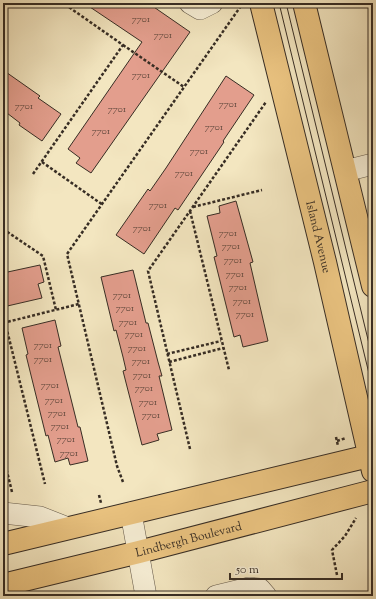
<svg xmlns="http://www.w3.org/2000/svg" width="376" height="599" font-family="'Sorts Mill Goudy',serif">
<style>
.building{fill:#e39e8d;stroke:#372d24}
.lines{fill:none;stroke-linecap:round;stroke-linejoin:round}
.minor-casing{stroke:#665b4b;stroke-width:22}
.major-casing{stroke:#372d24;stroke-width:24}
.path{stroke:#372d24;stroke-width:2.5;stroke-dasharray:3 2;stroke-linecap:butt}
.minor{stroke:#f7efd6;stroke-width:21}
.major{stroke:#eac380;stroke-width:22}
.tram{stroke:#372d24;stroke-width:1}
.labels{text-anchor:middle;stroke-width:3;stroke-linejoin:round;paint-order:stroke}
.number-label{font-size:10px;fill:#62493e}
.street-label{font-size:12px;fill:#372d24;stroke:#f7efd6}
</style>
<rect width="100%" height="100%" fill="#f3e6c0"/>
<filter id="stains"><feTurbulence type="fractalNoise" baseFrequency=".005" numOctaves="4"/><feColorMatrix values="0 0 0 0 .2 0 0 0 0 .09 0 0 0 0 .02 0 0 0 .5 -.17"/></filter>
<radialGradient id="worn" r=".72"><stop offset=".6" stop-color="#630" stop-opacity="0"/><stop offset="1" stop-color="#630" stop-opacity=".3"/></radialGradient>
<g class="building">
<polygon points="84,3 148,3 190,32 91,173 76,163 80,158 68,149 142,42"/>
<polygon points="3,70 40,96 38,98 61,114 42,141 19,125 20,123 3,110"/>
<polygon points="226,76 254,95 223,141 224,142 178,210 175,208 144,254 116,235 148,189 150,191 166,168"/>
<polygon points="236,201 253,262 250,263 268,341 243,347 240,335 234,337 214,257 217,256 207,216 220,213 219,206"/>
<polygon points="40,265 44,282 38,284 42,298 3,307 3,273"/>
<polygon points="133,270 146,323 148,323 158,362 162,376 159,376 172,430 157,434 159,440 142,445 123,371 126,370 123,357 116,330 114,331 101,277"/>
<polygon points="55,320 61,346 58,347 78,427 80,427 88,461 70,465 68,458 55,462 48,435 46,436 26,355 28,354 22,328"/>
</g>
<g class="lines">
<g class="minor-casing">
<g id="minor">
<polyline points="190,3 200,9 212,3"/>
<polyline points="345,171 373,164"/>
<polyline points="3,513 40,517 68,528"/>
<polyline points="131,513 146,596"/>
<polyline points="216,596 249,588 260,589 266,596"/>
</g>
</g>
<g class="major-casing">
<g id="major">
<path id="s1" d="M261 3 325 262 373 471"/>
<polyline points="304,3 373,286"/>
<polyline points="3,544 373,455"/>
<path id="s2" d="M3 585 139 552 373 491"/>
</g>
</g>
<g class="path">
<polyline points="123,45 184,87"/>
<polyline points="42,162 103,205"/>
<polyline points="33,174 123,45 63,3"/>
<polyline points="193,207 262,190"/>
<polyline points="190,211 229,370"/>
<polyline points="3,229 43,256 56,310"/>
<polyline points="5,322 45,484"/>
<polyline points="3,323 79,304"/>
<polyline points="167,354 221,341"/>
<polyline points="169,362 223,348"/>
<polyline points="336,437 338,446"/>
<polyline points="337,441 346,438"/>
<polyline points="190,449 148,271 266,102"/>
<polyline points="3,455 12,492"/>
<polyline points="123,482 117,466 67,254 243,3"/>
<polyline points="99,495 101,503"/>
<polyline points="337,575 332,550 345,536 356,518"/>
</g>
<use href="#minor" class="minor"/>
<use href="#major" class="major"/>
<g class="tram">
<polyline points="279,3 373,390"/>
<polyline points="286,3 373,360"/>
</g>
</g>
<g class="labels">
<g class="number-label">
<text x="141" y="22">7701</text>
<text x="163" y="38">7701</text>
<text x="141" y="78">7701</text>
<text x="228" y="107">7701</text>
<text x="24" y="109">7701</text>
<text x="117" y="112">7701</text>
<text x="214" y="130">7701</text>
<text x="101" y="134">7701</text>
<text x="199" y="154">7701</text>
<text x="184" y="176">7701</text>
<text x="158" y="208">7701</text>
<text x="142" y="231">7701</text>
<text x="228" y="236">7701</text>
<text x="231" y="249">7701</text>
<text x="233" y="263">7701</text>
<text x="235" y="277">7701</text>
<text x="238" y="290">7701</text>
<text x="122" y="298">7701</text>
<text x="242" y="304">7701</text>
<text x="125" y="311">7701</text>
<text x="245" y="317">7701</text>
<text x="128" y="325">7701</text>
<text x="134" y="337">7701</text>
<text x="43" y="348">7701</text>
<text x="137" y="351">7701</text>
<text x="43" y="362">7701</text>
<text x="141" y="364">7701</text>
<text x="142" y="378">7701</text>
<text x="50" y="388">7701</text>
<text x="144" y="391">7701</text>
<text x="54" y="403">7701</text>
<text x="148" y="405">7701</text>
<text x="57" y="416">7701</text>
<text x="151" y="418">7701</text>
<text x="60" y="429">7701</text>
<text x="66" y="442">7701</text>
<text x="69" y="456">7701</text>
</g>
<g class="street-label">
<text dy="4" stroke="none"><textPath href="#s1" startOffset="241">Island Avenue</textPath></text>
<text dy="4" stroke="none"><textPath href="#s2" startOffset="191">Lindbergh Boulevard</textPath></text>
</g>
</g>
<rect width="376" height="599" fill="none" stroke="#f3e6c0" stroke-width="16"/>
<rect x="4" y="4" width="368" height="591" fill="none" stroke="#372d24" stroke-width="2"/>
<rect x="8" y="8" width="360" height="583" fill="none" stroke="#372d24"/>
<path d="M230 573v6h112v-6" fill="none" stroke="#372d24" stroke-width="2"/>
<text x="236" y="573" font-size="12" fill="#372d24" stroke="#f7efd6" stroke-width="3" paint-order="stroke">50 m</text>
<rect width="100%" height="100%" filter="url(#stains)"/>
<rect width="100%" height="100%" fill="url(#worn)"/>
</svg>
